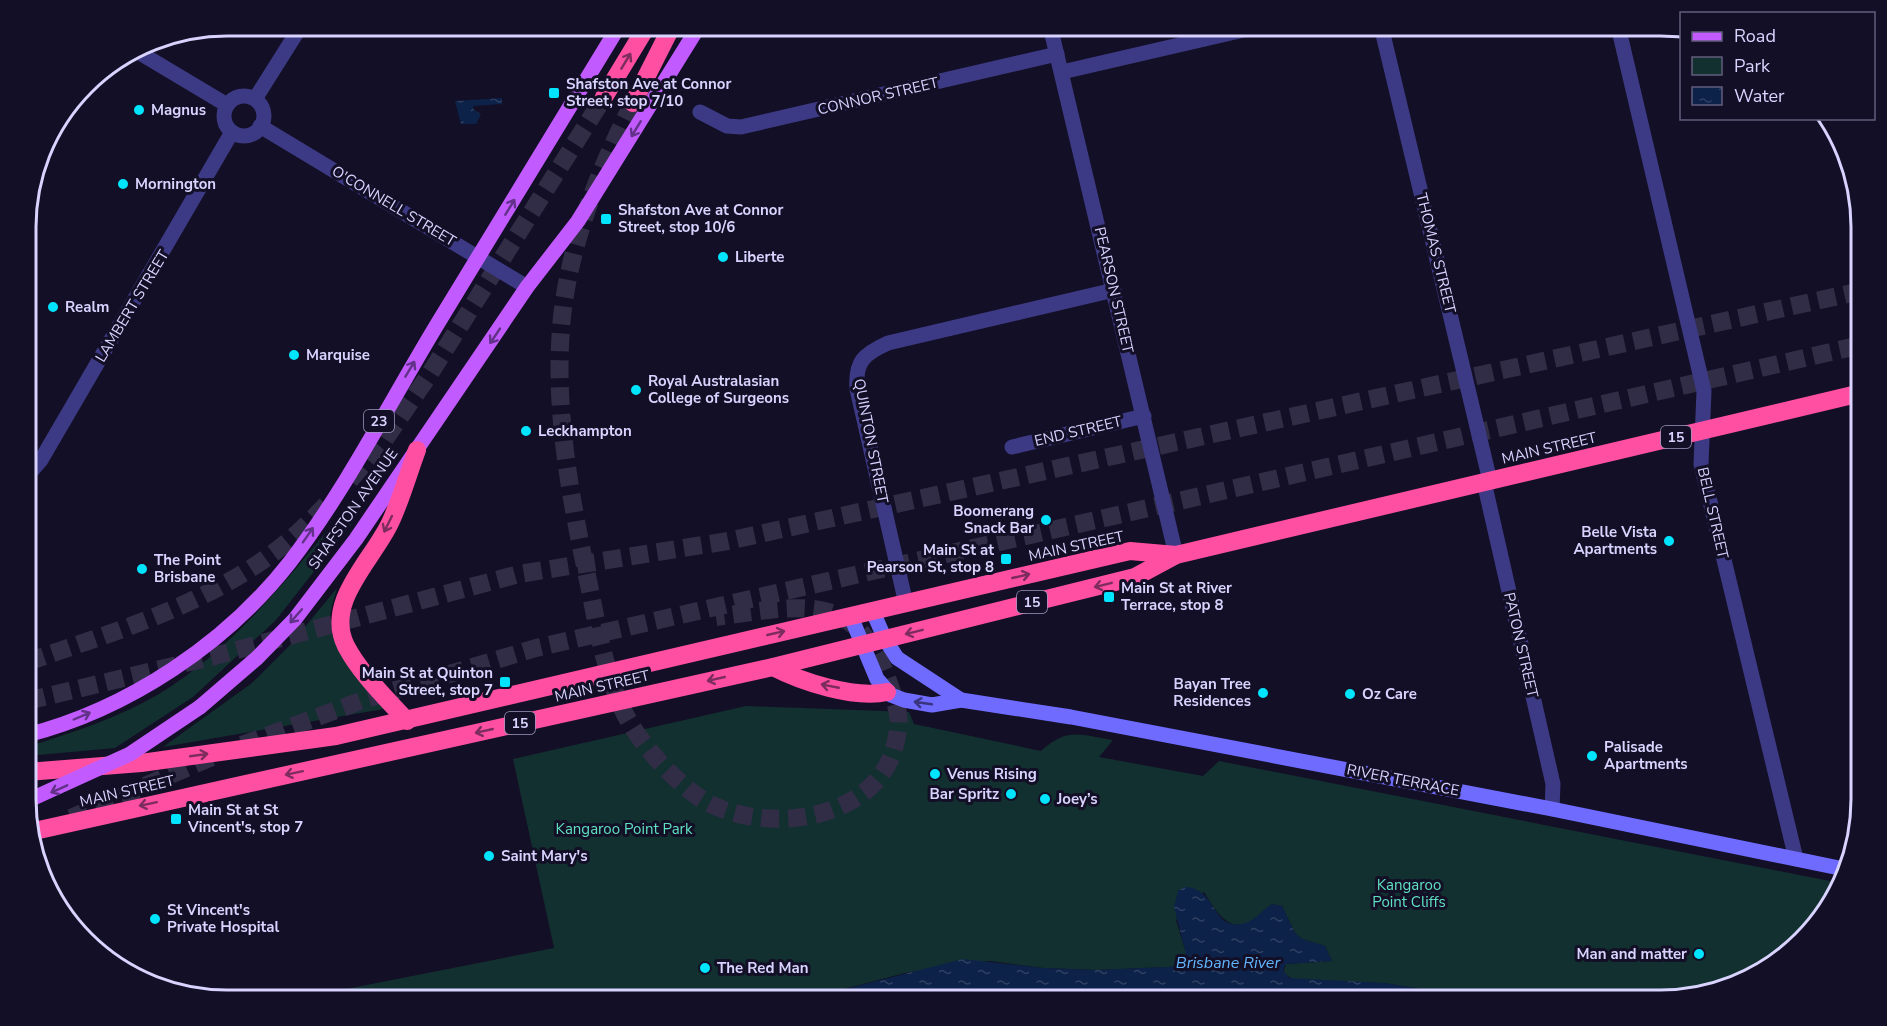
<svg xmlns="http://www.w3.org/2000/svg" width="1887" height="1026" font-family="'Nunito Sans',sans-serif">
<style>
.green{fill:#12302f}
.water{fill:url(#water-ripples)}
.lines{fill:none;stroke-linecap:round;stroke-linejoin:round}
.highway-tunnel{stroke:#312d47;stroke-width:18;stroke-dasharray:18 9;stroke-linecap:butt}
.street{stroke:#3d3a85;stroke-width:15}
.secondary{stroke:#6f6bff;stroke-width:15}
.primary{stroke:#c25bff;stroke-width:15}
.highway{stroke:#ff4fa3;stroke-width:18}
.primary-bridge{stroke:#c25bff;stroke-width:15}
.oneway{stroke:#7d2c5e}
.oneway2{stroke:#623188}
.oneway3{stroke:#38347d}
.poi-dot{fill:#00e5ff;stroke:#130f26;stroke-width:2}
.labels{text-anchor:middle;stroke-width:6;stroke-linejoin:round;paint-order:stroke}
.shield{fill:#130f26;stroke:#9e99be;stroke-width:1.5}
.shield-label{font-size:14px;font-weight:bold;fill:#d9d4ff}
.poi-label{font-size:15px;font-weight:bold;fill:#d9d4ff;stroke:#130f26;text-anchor:start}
.street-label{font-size:15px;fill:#d9d4ff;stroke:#130f26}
.park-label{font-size:15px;fill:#5fe0c0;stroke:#130f26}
.water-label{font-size:16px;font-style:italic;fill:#62b6ff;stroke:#130f26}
.rim{fill:none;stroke:#d9d4ff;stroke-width:3}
</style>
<defs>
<pattern id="water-ripples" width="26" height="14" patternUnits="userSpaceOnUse" patternTransform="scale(1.5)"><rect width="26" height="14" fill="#0c2248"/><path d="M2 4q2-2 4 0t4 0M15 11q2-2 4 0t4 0" fill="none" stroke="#2f4163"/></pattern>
</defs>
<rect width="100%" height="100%" fill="#130f26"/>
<g class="green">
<path d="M341 514 352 523 276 620 193 697 115 748 27 756V747C71 733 120 717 159 694 232 650 288 578 341 514Z"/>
<path d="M337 588C333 602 328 616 331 630 335 650 371 691 384 709L163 747 252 683 290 645Z"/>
<path d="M746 706 909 712 914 724 1041 751C1068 727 1079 735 1113 740L1099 757 1203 776 1219 761 1840 883 1835 900 1772 967 1673 1000H1492L1384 983 1296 981 1283 973 1286 964 1332 961 1325 946 1302 939 1295 933 1282 906 1272 904C1265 909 1261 914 1254 919 1230 937 1215 910 1204 892L1176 920 1190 966 1097 970 1043 968 990 961 905 973 802 1000H315L319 995 336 991 554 948 513 759Z"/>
</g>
<g class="water">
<polygon points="502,98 502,104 473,106 474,110 481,114 476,124 461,124 455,101"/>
<path d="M1185 887C1218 888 1211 933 1245 923 1256 920 1262 910 1272 904L1282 906 1295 933 1302 939 1325 946 1332 961 1286 964 1283 970 1289 978 1384 983 1492 1000H802L963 959 1043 968 1097 970 1189 966 1174 907 1178 891Z"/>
</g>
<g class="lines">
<g class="highway-tunnel">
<path d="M633 103C600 168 570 242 562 317 553 407 570 496 589 585 597 625 604 668 621 706 636 739 664 770 693 793 748 836 868 827 893 752 897 739 901 722 897 709 865 592 819 602 716 617"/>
<polyline points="350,480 383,442 429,375 604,97"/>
<path d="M27 662C119 630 218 602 293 537 306 526 317 514 329 502"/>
<polyline points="27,701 211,657 519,574 728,541 1861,291"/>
<polyline points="242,745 366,699 536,648 1861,345"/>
<polyline points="71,818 214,756"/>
</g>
<g class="street">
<polyline points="1050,26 1176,555"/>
<polyline points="1381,26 1490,481"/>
<polyline points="1618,26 1704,391 1701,464 1796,859"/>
<polyline points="135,50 227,105"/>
<polyline points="1062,72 1261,26"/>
<circle cx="244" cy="116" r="20"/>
<polyline points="255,99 301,26"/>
<polyline points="700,112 727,126 741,127 1057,54"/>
<polyline points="260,126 527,287"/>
<polyline points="1012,447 1144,416"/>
<polyline points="27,476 41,460 232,132"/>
<polyline points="1484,482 1553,784 1552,809"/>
<path d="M906 604 857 389C855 361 864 354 888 343L1114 290"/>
</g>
<g class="secondary">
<polyline points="873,612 885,639 897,658 961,700"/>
<polyline points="851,617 877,679 891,695 904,700 932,705 961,700 1071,717 1552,809 1844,869"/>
</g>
<g class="primary">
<polyline points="200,707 257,658 295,619 356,539 527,287 578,221 699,26"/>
<path d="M27 735C128 709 226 644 290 562 347 488 390 402 438 323 498 224 559 125 619 26"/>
</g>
<g class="highway">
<polyline points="604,97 647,26"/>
<polyline points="633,103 672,26"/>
<path d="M773 667C802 682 854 699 887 692"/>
<path d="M407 721C387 699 360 673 346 646 324 602 372 561 390 523 401 500 408 474 417 450"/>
<polyline points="27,772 141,763 336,736 1130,551 1176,555"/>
<polyline points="30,832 773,667 1135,577 1176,555 1861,393"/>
</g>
<polyline class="primary-bridge" points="27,801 130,754 200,707"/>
</g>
<defs><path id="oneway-shaft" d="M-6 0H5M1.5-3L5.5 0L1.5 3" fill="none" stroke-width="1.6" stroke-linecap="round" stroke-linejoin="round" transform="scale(1.5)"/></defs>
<g class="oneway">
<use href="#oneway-shaft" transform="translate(626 61) rotate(-59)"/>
<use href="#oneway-shaft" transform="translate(388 524) rotate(116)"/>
<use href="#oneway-shaft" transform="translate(1021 576) rotate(-13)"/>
<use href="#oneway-shaft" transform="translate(1103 585) rotate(166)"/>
<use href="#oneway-shaft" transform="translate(914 632) rotate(166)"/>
<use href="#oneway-shaft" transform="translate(776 633) rotate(-13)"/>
<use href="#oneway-shaft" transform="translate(716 679) rotate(167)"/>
<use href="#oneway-shaft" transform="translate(830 686) rotate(-169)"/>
<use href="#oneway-shaft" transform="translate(484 731) rotate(167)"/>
<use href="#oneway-shaft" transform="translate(199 755) rotate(-8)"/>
<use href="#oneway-shaft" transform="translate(294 773) rotate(168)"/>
<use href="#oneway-shaft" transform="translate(148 804) rotate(168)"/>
</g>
<g class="oneway2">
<use href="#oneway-shaft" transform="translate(636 129) rotate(121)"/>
<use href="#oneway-shaft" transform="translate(510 207) rotate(-59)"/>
<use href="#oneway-shaft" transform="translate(495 336) rotate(124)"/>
<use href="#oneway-shaft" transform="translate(410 369) rotate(-59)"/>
<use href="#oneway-shaft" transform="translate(308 535) rotate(-55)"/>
<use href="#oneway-shaft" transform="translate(296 616) rotate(131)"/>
<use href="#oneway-shaft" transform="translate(82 716) rotate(-23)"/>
<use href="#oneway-shaft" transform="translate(59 789) rotate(156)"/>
</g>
<use class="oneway3" href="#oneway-shaft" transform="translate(923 703) rotate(-172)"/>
<g class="poi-dot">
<rect x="548" y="87" width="12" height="12" rx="3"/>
<circle cx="139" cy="110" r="6"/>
<circle cx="123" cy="184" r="6"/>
<rect x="600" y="213" width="12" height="12" rx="3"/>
<circle cx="723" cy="257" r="6"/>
<circle cx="53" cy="307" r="6"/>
<circle cx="294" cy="355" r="6"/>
<circle cx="636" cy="390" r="6"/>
<circle cx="526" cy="431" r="6"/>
<circle cx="1046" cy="520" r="6"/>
<circle cx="1669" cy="541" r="6"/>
<rect x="1000" y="553" width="12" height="12" rx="3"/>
<circle cx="142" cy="569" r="6"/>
<rect x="1103" y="591" width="12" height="12" rx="3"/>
<rect x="499" y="676" width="12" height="12" rx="3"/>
<circle cx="1263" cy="693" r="6"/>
<circle cx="1350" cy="694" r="6"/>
<circle cx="1592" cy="756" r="6"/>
<circle cx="935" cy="774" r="6"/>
<circle cx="1011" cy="794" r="6"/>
<circle cx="1045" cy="799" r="6"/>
<rect x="170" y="813" width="12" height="12" rx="3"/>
<circle cx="489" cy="856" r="6"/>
<circle cx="155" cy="919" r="6"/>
<circle cx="1699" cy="954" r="6"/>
<circle cx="705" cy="968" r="6"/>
</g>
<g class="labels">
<g class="shield">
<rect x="364" y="410" width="30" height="22" rx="4.5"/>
<rect x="1661" y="426" width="30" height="22" rx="4.5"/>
<rect x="1017" y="591" width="30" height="22" rx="4.5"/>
<rect x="505" y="712" width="30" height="22" rx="4.5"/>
</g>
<g class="shield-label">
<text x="379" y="426">23</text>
<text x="1676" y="442">15</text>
<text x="1032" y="607">15</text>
<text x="520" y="728">15</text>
</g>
<g class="poi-label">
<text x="566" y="89">Shafston Ave at Connor<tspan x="566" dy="17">Street, stop 7/10</tspan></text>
<text x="151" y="115">Magnus</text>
<text x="135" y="189">Mornington</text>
<text x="618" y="215">Shafston Ave at Connor<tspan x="618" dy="17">Street, stop 10/6</tspan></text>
<text x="735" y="262">Liberte</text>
<text x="65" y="312">Realm</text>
<text x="306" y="360">Marquise</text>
<text x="648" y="386">Royal Australasian<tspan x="648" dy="17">College of Surgeons</tspan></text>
<text x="538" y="436">Leckhampton</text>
<text x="1034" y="516" text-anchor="end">Boomerang<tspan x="1034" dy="17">Snack Bar</tspan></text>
<text x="1657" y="537" text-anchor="end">Belle Vista<tspan x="1657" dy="17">Apartments</tspan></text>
<text x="994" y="555" text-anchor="end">Main St at<tspan x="994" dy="17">Pearson St, stop 8</tspan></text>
<text x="154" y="565">The Point<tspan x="154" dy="17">Brisbane</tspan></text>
<text x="1121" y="593">Main St at River<tspan x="1121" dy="17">Terrace, stop 8</tspan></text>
<text x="493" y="678" text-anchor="end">Main St at Quinton<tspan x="493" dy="17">Street, stop 7</tspan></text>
<text x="1251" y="689" text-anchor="end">Bayan Tree<tspan x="1251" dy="17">Residences</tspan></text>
<text x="1362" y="699">Oz Care</text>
<text x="1604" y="752">Palisade<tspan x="1604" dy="17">Apartments</tspan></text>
<text x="947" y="779">Venus Rising</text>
<text x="999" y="799" text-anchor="end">Bar Spritz</text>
<text x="1057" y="804">Joey’s</text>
<text x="188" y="815">Main St at St<tspan x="188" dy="17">Vincent's, stop 7</tspan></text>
<text x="501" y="861">Saint Mary's</text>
<text x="167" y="915">St Vincent's<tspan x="167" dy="17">Private Hospital</tspan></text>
<text x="1687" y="959" text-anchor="end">Man and matter</text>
<text x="717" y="973">The Red Man</text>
</g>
<g class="street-label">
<text transform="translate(878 96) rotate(-13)" y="5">CONNOR STREET</text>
<text transform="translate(394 206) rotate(31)" y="5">O'CONNELL STREET</text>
<text transform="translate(1436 253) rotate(76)" y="5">THOMAS STREET</text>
<text transform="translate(1114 290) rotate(77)" y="5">PEARSON STREET</text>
<text transform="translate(132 306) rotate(-59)" y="5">LAMBERT STREET</text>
<text transform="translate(1078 431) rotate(-13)" y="5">END STREET</text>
<text transform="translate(871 441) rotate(79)" y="5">QUINTON STREET</text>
<text transform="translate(1549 448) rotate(-13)" y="5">MAIN STREET</text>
<text transform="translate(353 509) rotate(-55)" y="5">SHAFSTON AVENUE</text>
<text transform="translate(1713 513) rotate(77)" y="5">BELL STREET</text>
<text transform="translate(1076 546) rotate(-12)" y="5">MAIN STREET</text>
<text transform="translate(1521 645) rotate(77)" y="5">PATON STREET</text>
<text transform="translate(602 686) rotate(-13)" y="5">MAIN STREET</text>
<text transform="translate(1403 780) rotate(11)" y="5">RIVER TERRACE</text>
<text transform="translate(127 791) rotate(-13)" y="5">MAIN STREET</text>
</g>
<g class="park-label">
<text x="624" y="834">Kangaroo Point Park</text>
<text x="1409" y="890">Kangaroo<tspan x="1409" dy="17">Point Cliffs</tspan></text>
</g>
<g class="water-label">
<text x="1228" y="968">Brisbane River</text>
</g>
</g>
<path d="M0 0H1887V1026H0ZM227 36H1660A191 191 0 0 1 1851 227V799A191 191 0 0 1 1660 990H227A191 191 0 0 1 36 799V227A191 191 0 0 1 227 36Z" fill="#130f26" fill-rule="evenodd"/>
<path class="rim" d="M227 36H1660A191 191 0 0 1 1851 227V799A191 191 0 0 1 1660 990H227A191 191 0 0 1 36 799V227A191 191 0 0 1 227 36Z"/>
<rect x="1680" y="12" width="195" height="108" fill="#130f26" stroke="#625e7d" stroke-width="1.5"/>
<rect x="1692" y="32" width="30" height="9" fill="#c25bff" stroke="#625e7d" stroke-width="1.5"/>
<text x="1734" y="42" font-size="18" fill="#d9d4ff">Road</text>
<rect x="1692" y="57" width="30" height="18" fill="#12302f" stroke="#625e7d" stroke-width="1.5"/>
<text x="1734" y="72" font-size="18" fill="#d9d4ff">Park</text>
<rect x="1692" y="87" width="30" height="18" fill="url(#water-ripples)" stroke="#625e7d" stroke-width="1.5"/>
<text x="1734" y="102" font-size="18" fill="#d9d4ff">Water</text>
</svg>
